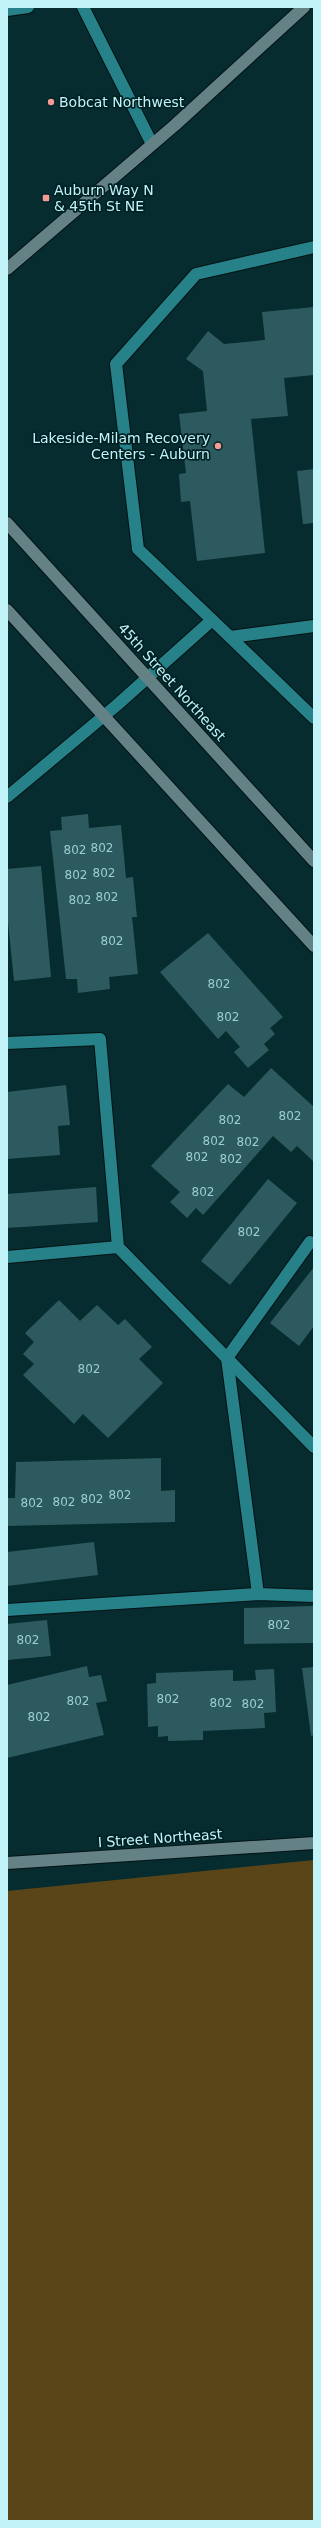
<svg xmlns="http://www.w3.org/2000/svg" width="321" height="2528" font-family="'DejaVu Sans',sans-serif">
<style>
.green{fill:#5a4519}
.building{fill:#2c5a5e}
.lines{fill:none;stroke-linecap:round;stroke-linejoin:round}
.lane-casing{stroke:#041213;stroke-width:14}
.secondary-casing{stroke:#041213;stroke-width:14}
.lane{stroke:#268188;stroke-width:12}
.secondary{stroke:#648286;stroke-width:12}
.poi-dot{fill:#f59b96;stroke:#002225;stroke-width:1.5}
.labels{text-anchor:middle;stroke-width:3.5;stroke-linejoin:round;paint-order:stroke}
.number-label{font-size:12px;fill:#9ccdd2}
.poi-label{font-size:14px;fill:#c1f3f8;stroke:#002225;text-anchor:start}
.street-label{font-size:14px;fill:#c1f3f8;stroke:#002225}
</style>
<rect width="100%" height="100%" fill="#062c2f"/>
<polygon class="green" points="314,1860 314,2521 7,2521 7,1891"/>
<g class="building">
<polygon points="314,307 314,375 284,378 288,416 251,419 265,553 197,561 190,501 181,502 179,474 186,473 179,414 207,411 203,371 186,359 208,331 224,344 265,340 262,312"/>
<polygon points="314,469 314,523 303,524 297,471"/>
<polygon points="88,814 89,828 121,825 126,878 133,877 137,917 132,917 138,974 109,977 110,989 78,993 77,979 66,979 50,831 62,830 61,817"/>
<polygon points="41,866 51,977 14,981 7,912 7,869"/>
<polygon points="208,933 283,1017 270,1028 275,1034 264,1044 269,1050 248,1068 234,1052 240,1047 226,1031 218,1039 160,972"/>
<polygon points="271,1068 314,1107 314,1162 297,1146 291,1152 273,1136 203,1215 196,1208 187,1218 170,1202 180,1192 151,1166 228,1084 244,1097"/>
<polygon points="66,1085 70,1125 58,1126 60,1155 7,1159 7,1092"/>
<polygon points="268,1179 297,1203 230,1285 201,1261"/>
<polygon points="96,1187 98,1222 7,1228 7,1194"/>
<polygon points="314,1267 314,1326 299,1346 270,1323"/>
<polygon points="59,1300 80,1321 97,1305 118,1325 125,1319 152,1347 139,1359 163,1383 108,1438 83,1414 74,1424 23,1375 34,1364 23,1354 34,1342 25,1333"/>
<polygon points="161,1458 161,1491 175,1490 175,1522 7,1526 7,1498 15,1498 16,1462"/>
<polygon points="94,1542 98,1575 7,1586 7,1552"/>
<polygon points="314,1606 314,1643 244,1644 244,1608"/>
<polygon points="47,1620 51,1656 7,1660 7,1624"/>
<polygon points="87,1666 89,1677 101,1675 107,1701 96,1703 104,1735 7,1758 7,1685"/>
<polygon points="314,1667 314,1735 311,1736 302,1668"/>
<polygon points="274,1669 276,1712 264,1713 265,1728 203,1731 203,1740 168,1741 168,1736 158,1737 158,1726 148,1727 147,1684 156,1683 156,1673 233,1670 233,1681 256,1680 255,1670"/>
</g>
<g class="lines">
<g class="lane-casing">
<g id="lane">
<polyline points="83,7 152,144"/>
<polyline points="7,10 28,7"/>
<polyline points="314,247 196,274 116,364 138,549 230,637 314,626"/>
<polyline points="230,637 314,718"/>
<polyline points="7,797 117,705 212,620"/>
<polyline points="7,1043 100,1039 118,1247"/>
<polyline points="7,1257 118,1247 314,1447"/>
<polyline points="258,1594 227,1358 310,1242"/>
<polyline points="7,1610 258,1594 314,1596"/>
</g>
</g>
<g class="secondary-casing">
<g id="secondary">
<polyline points="7,269 175,125 304,7"/>
<polyline points="7,523 314,861"/>
<polyline points="7,610 314,946"/>
<polyline points="7,1863 314,1843"/>
</g>
</g>
<use href="#lane" class="lane"/>
<use href="#secondary" class="secondary"/>
</g>
<g class="poi-dot">
<circle cx="51" cy="102" r="4"/>
<rect x="42" y="194" width="8" height="8" rx="2"/>
<circle cx="218" cy="446" r="4"/>
</g>
<g class="labels">
<g class="number-label">
<text x="102" y="852">802</text>
<text x="75" y="854">802</text>
<text x="104" y="877">802</text>
<text x="76" y="879">802</text>
<text x="107" y="901">802</text>
<text x="80" y="904">802</text>
<text x="112" y="945">802</text>
<text x="219" y="988">802</text>
<text x="228" y="1021">802</text>
<text x="290" y="1120">802</text>
<text x="230" y="1124">802</text>
<text x="214" y="1145">802</text>
<text x="248" y="1146">802</text>
<text x="197" y="1161">802</text>
<text x="231" y="1163">802</text>
<text x="203" y="1196">802</text>
<text x="249" y="1236">802</text>
<text x="89" y="1373">802</text>
<text x="120" y="1499">802</text>
<text x="92" y="1503">802</text>
<text x="64" y="1506">802</text>
<text x="32" y="1507">802</text>
<text x="279" y="1629">802</text>
<text x="28" y="1644">802</text>
<text x="168" y="1703">802</text>
<text x="78" y="1705">802</text>
<text x="221" y="1707">802</text>
<text x="253" y="1708">802</text>
<text x="39" y="1721">802</text>
</g>
<g class="poi-label">
<text x="59" y="107">Bobcat Northwest</text>
<text x="54" y="195">Auburn Way N<tspan x="54" dy="16">&amp; 45th St NE</tspan></text>
<text x="210" y="443" text-anchor="end">Lakeside-Milam Recovery<tspan x="210" dy="16">Centers - Auburn</tspan></text>
</g>
<g class="street-label">
<text transform="translate(172 682) rotate(48)" y="5">45th Street Northeast</text>
<text transform="translate(160 1838) rotate(-4)" y="5">I Street Northeast</text>
</g>
</g>
<rect width="321" height="2528" fill="none" stroke="#c1f3f8" stroke-width="16"/>
</svg>
